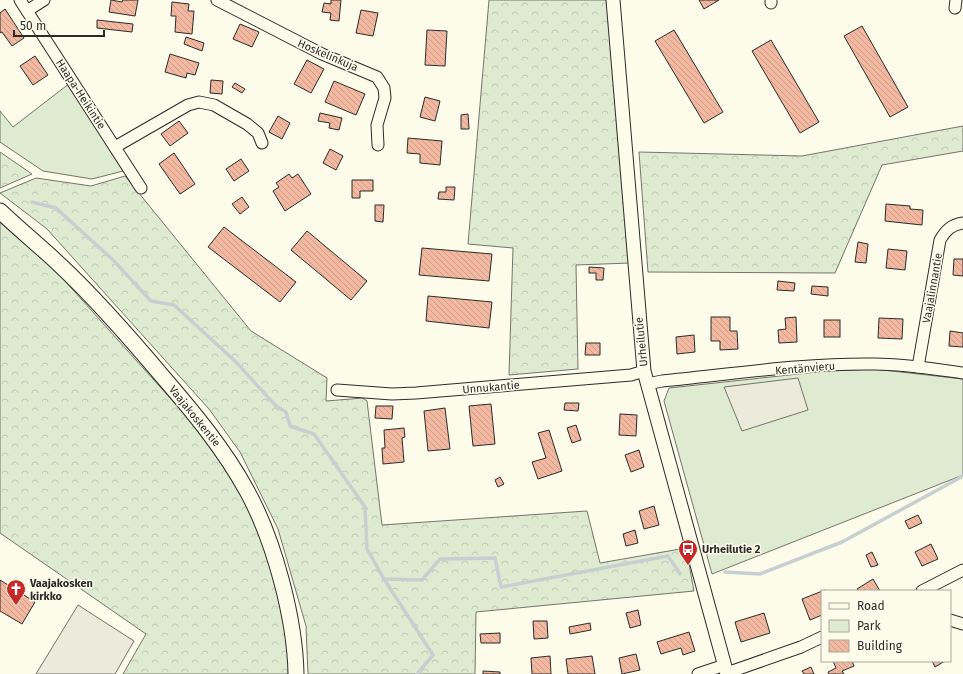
<svg xmlns="http://www.w3.org/2000/svg" width="963" height="674" font-family="'Fira Sans',sans-serif">
<style>
.green{fill:#deebd1;stroke:#74746e}
.forest{fill:url(#forest-crowns);stroke:#74746e}
.parking{fill:#eceadb;stroke:#74746e}
.lines{fill:none;stroke-linecap:round;stroke-linejoin:round}
.stream{stroke:#c7d0d0;stroke-width:3.5}
.building{fill:url(#building-back-hatch);stroke:#2b2b2b}
.minor-casing{stroke:#2b2b2b;stroke-width:13}
.tertiary-casing{stroke:#2b2b2b;stroke-width:15}
.secondary-casing{stroke:#2b2b2b;stroke-width:17}
.minor{stroke:#fdfbea;stroke-width:11}
.tertiary{stroke:#fdfbea;stroke-width:13}
.secondary{stroke:#fdfbea;stroke-width:15}
.labels{text-anchor:middle;stroke-width:3;stroke-linejoin:round;paint-order:stroke}
.street-label{font-size:11px;fill:#2b2b2b;stroke:#fdfbea}
.poi-label{font-size:11px;font-weight:bold;fill:#2b2b2b;stroke:#fdfbea;text-anchor:start}
</style>
<defs>
<pattern id="forest-crowns" width="20" height="18" patternUnits="userSpaceOnUse"><rect width="20" height="18" fill="#deebd1"/><path d="M2 6a3 3 0 1 1 6 0M12 15a3 3 0 1 1 6 0" fill="none" stroke="#bfcab4"/></pattern>
<pattern id="building-back-hatch" width="6" height="6" patternUnits="userSpaceOnUse"><rect width="6" height="6" fill="#f2b8a0"/><path d="M-1 5l2 2M0 0l6 6M5-1l2 2" fill="none" stroke="#d09e8a"/></pattern>
</defs>
<rect width="100%" height="100%" fill="#fdfbea"/>
<g class="green">
<polygon points="70,83 123,171 92,179 43,171 0,142 0,111 13,127"/>
<polygon points="874,369 963,379 963,475 712,574 664,401 669,388 826,371"/>
</g>
<g class="forest">
<polygon points="489,0 611,0 630,263 576,265 578,369 509,375 513,248 468,244"/>
<polygon points="963,126 963,151 882,165 835,273 648,272 639,152 802,156"/>
<polygon points="0,152 32,174 0,188"/>
<polygon points="125,176 251,331 327,378 326,401 363,398 367,401 382,525 587,511 600,563 686,548 694,591 476,612 475,674 308,674 306,626 278,529 240,452 209,409 47,229 0,193 36,178 91,186"/>
<polygon points="0,222 56,271 214,447 242,493 261,537 275,582 284,625 290,674 123,674 146,634 0,533"/>
</g>
<g class="parking">
<polygon points="798,378 808,410 742,431 724,387"/>
<polygon points="78,605 134,641 115,674 36,674"/>
</g>
<g class="lines">
<g class="stream">
<polyline points="32,202 56,208 113,260 151,301 174,305 236,362 276,406 286,412 290,426 314,434 365,507 367,549 384,579 422,580 440,559 495,558 501,587 668,556 680,574"/>
<polyline points="725,572 760,574 842,542 963,476"/>
<polyline points="384,579 433,655 417,674"/>
</g>
</g>
<g class="building">
<polygon points="111,0 122,2 123,0 138,0 135,16 109,12"/>
<polygon points="331,0 341,0 339,21 330,20 331,13 322,12 324,3 331,4"/>
<polygon points="699,0 719,0 704,9"/>
<polygon points="172,2 189,4 188,11 194,11 192,34 175,32 176,16 171,16"/>
<polygon points="5,9 24,38 12,46 2,32 0,33 0,13"/>
<polygon points="361,10 378,13 373,36 356,33"/>
<polygon points="97,20 133,24 132,32 97,28"/>
<polygon points="240,24 259,32 252,47 233,39"/>
<polygon points="862,26 908,107 890,117 844,36"/>
<polygon points="427,30 447,31 445,66 425,65"/>
<polygon points="674,30 723,112 704,123 655,41"/>
<polygon points="186,37 204,43 202,51 184,44"/>
<polygon points="771,40 819,122 800,133 752,51"/>
<polygon points="170,54 199,63 195,75 187,73 186,78 165,72"/>
<polygon points="35,56 48,75 33,85 20,66"/>
<polygon points="307,60 324,69 311,93 294,84"/>
<polygon points="211,80 223,81 222,94 210,93"/>
<polygon points="334,81 365,94 356,115 325,102"/>
<polygon points="235,83 245,89 242,93 232,87"/>
<polygon points="425,97 440,101 435,121 420,117"/>
<polygon points="320,113 342,118 339,130 329,128 330,123 318,121"/>
<polygon points="468,114 469,129 461,129 461,115"/>
<polygon points="278,116 290,123 282,139 269,132"/>
<polygon points="179,121 188,133 170,146 161,134"/>
<polygon points="408,138 442,141 440,165 420,163 420,154 407,153"/>
<polygon points="330,149 343,156 336,170 323,163"/>
<polygon points="174,153 195,184 180,194 159,164"/>
<polygon points="241,159 249,171 234,181 226,169"/>
<polygon points="289,174 292,178 298,174 311,194 285,211 273,191 279,187 276,183"/>
<polygon points="352,180 373,180 373,191 360,191 360,198 352,198"/>
<polygon points="446,187 455,187 454,200 438,199 439,192 446,192"/>
<polygon points="242,197 249,207 240,214 232,204"/>
<polygon points="886,204 910,206 910,209 923,210 922,225 885,221"/>
<polygon points="375,205 384,205 383,222 375,221"/>
<polygon points="224,227 296,282 280,302 208,247"/>
<polygon points="307,231 367,281 351,300 291,250"/>
<polygon points="858,242 868,244 866,263 855,262"/>
<polygon points="422,248 492,254 489,281 419,275"/>
<polygon points="888,249 907,251 905,270 886,268"/>
<polygon points="954,259 963,259 963,276 953,275"/>
<polygon points="589,267 604,268 603,280 596,280 596,273 589,273"/>
<polygon points="778,281 795,283 794,291 777,290"/>
<polygon points="812,286 828,287 828,296 811,294"/>
<polygon points="428,296 492,302 489,328 426,321"/>
<polygon points="711,317 730,317 730,331 737,331 738,349 720,350 720,341 711,341"/>
<polygon points="796,317 797,342 779,343 778,330 786,329 785,318"/>
<polygon points="879,318 903,319 902,339 878,338"/>
<rect x="824" y="320" width="16" height="17"/>
<polygon points="950,331 963,333 963,347 949,346"/>
<polygon points="694,335 695,352 677,354 676,337"/>
<polygon points="586,343 600,343 600,355 585,355"/>
<polygon points="565,403 579,403 578,411 564,410"/>
<polygon points="491,404 495,444 473,446 469,406"/>
<polygon points="376,406 393,406 392,419 375,418"/>
<polygon points="445,408 450,449 428,451 424,411"/>
<polygon points="620,414 637,415 636,436 619,435"/>
<polygon points="576,425 581,440 572,443 567,428"/>
<polygon points="404,428 405,437 402,438 404,462 383,464 382,448 385,448 384,430"/>
<polygon points="549,430 562,471 538,479 532,462 546,458 538,433"/>
<polygon points="639,450 644,467 631,472 625,455"/>
<polygon points="500,477 504,484 498,487 495,480"/>
<polygon points="654,506 659,525 644,529 639,511"/>
<polygon points="918,515 922,523 909,529 905,521"/>
<polygon points="635,530 638,543 626,546 623,534"/>
<polygon points="931,544 938,559 922,566 915,552"/>
<polygon points="872,552 878,565 871,567 866,555"/>
<polygon points="873,579 880,591 858,591 857,589"/>
<polygon points="0,580 35,602 22,624 0,611"/>
<polygon points="825,590 825,591 822,591 822,615 810,620 802,599"/>
<polygon points="638,610 641,625 630,628 626,613"/>
<polygon points="764,613 770,633 741,642 735,622"/>
<polygon points="533,621 547,621 548,638 534,639"/>
<polygon points="590,623 591,630 570,634 569,627"/>
<polygon points="689,632 695,651 683,655 681,648 661,654 657,642"/>
<polygon points="500,633 500,643 481,643 480,634"/>
<polygon points="636,654 640,670 622,674 619,658"/>
<polygon points="550,656 551,674 532,674 531,658"/>
<polygon points="592,656 595,674 568,674 566,659"/>
<polygon points="833,661 852,661 854,666 842,671 844,674 829,674 828,672 836,668"/>
<polygon points="932,661 945,661 935,667"/>
<polygon points="811,667 814,674 804,674 802,671"/>
<polygon points="483,671 500,672 500,674 483,674"/>
</g>
<g class="lines">
<g class="minor-casing">
<g id="minor">
<polyline points="20,0 141,188"/>
<polyline points="217,0 322,54 377,77 384,88 385,98 377,125 378,145"/>
<polyline points="771,0 771,3"/>
<polyline points="955,8 956,0"/>
<polyline points="27,11 44,0"/>
<polyline points="115,147 188,105 199,102 214,105 247,124 258,133 262,143"/>
<path d="M918 367 940 240C946 230 951 225 963 223"/>
<path d="M647 384 662 381C733 374 804 363 875 364 904 364 934 369 963 373"/>
<polyline points="337,390 392,394 416,393 631,375 644,371"/>
<polyline points="922,591 963,570"/>
<polyline points="950,620 963,624"/>
<polyline points="727,673 801,647 822,637"/>
<polyline points="698,674 725,665"/>
</g>
</g>
<g class="tertiary-casing">
<polyline id="tertiary" points="613,0 644,371 727,674"/>
</g>
<g class="secondary-casing">
<path id="secondary" d="M0 211C20 230 41 247 61 266 97 300 131 339 163 377 194 413 224 449 247 491 274 540 295 618 296 674"/>
</g>
<use href="#minor" class="minor"/>
<use href="#tertiary" class="tertiary"/>
<use href="#secondary" class="secondary"/>
</g>
<defs>
<g id="bus-pin" transform="scale(1)"><path d="M0 17L-7.5 6A9.5 9.5 0 1 1 7.5 6Z" fill="#c62828" stroke="#fdfbea"/><path d="M-5-6H5V4H4V6H2V4H-2V6H-4V4H-5ZM-3.5-4V0h7V-4ZM-3.5 1.2v1.5H-2V1.2ZM2 1.2v1.5H3.5V1.2Z" fill="#fff"/></g>
<g id="church-pin" transform="scale(1)"><path d="M0 17L-7.5 6A9.5 9.5 0 1 1 7.5 6Z" fill="#c62828" stroke="#fdfbea"/><path d="M-1.2-6h2.4v3.5h3.3v2.4h-3.3V6h-2.4V-.1h-3.3v-2.4h3.3Z" fill="#fff"/></g>
</defs>
<g fill-rule="evenodd">
<use href="#bus-pin" x="688" y="549"/>
<use href="#church-pin" x="16" y="589"/>
</g>
<g class="labels">
<g class="street-label">
<text transform="translate(328 55) rotate(23)" y="4">Hoskelinkuja</text>
<text transform="translate(81 94) rotate(57)" y="4">Haapa-Heikintie</text>
<text transform="translate(932 288) rotate(-80)" y="4">Vaajalinnantie</text>
<text transform="translate(641 342) rotate(-96)" y="4">Urheilutie</text>
<text transform="translate(805 368) rotate(-5)" y="4">Kentänvieru</text>
<text transform="translate(491 387) rotate(-5)" y="4">Unnukantie</text>
<text transform="translate(195 416) rotate(51)" y="4">Vaajakoskentie</text>
</g>
<g class="poi-label">
<text x="702" y="553">Urheilutie 2</text>
<text x="30" y="587">Vaajakosken<tspan x="30" dy="13">kirkko</tspan></text>
</g>
</g>
<rect x="821" y="590" width="130" height="72" fill="#fdfbea" stroke="#a9a89e"/>
<rect x="829" y="603" width="20" height="6" fill="#fdfbea" stroke="#a9a89e"/>
<text x="857" y="610" font-size="12" fill="#2b2b2b">Road</text>
<rect x="829" y="620" width="20" height="12" fill="#deebd1" stroke="#a9a89e"/>
<text x="857" y="630" font-size="12" fill="#2b2b2b">Park</text>
<rect x="829" y="640" width="20" height="12" fill="url(#building-back-hatch)" stroke="#a9a89e"/>
<text x="857" y="650" font-size="12" fill="#2b2b2b">Building</text>
<path d="M14 30v6h90v-6" fill="none" stroke="#2b2b2b" stroke-width="2"/>
<text x="20" y="30" font-size="12" fill="#2b2b2b" stroke="#fdfbea" stroke-width="3" paint-order="stroke">50 m</text>
</svg>
